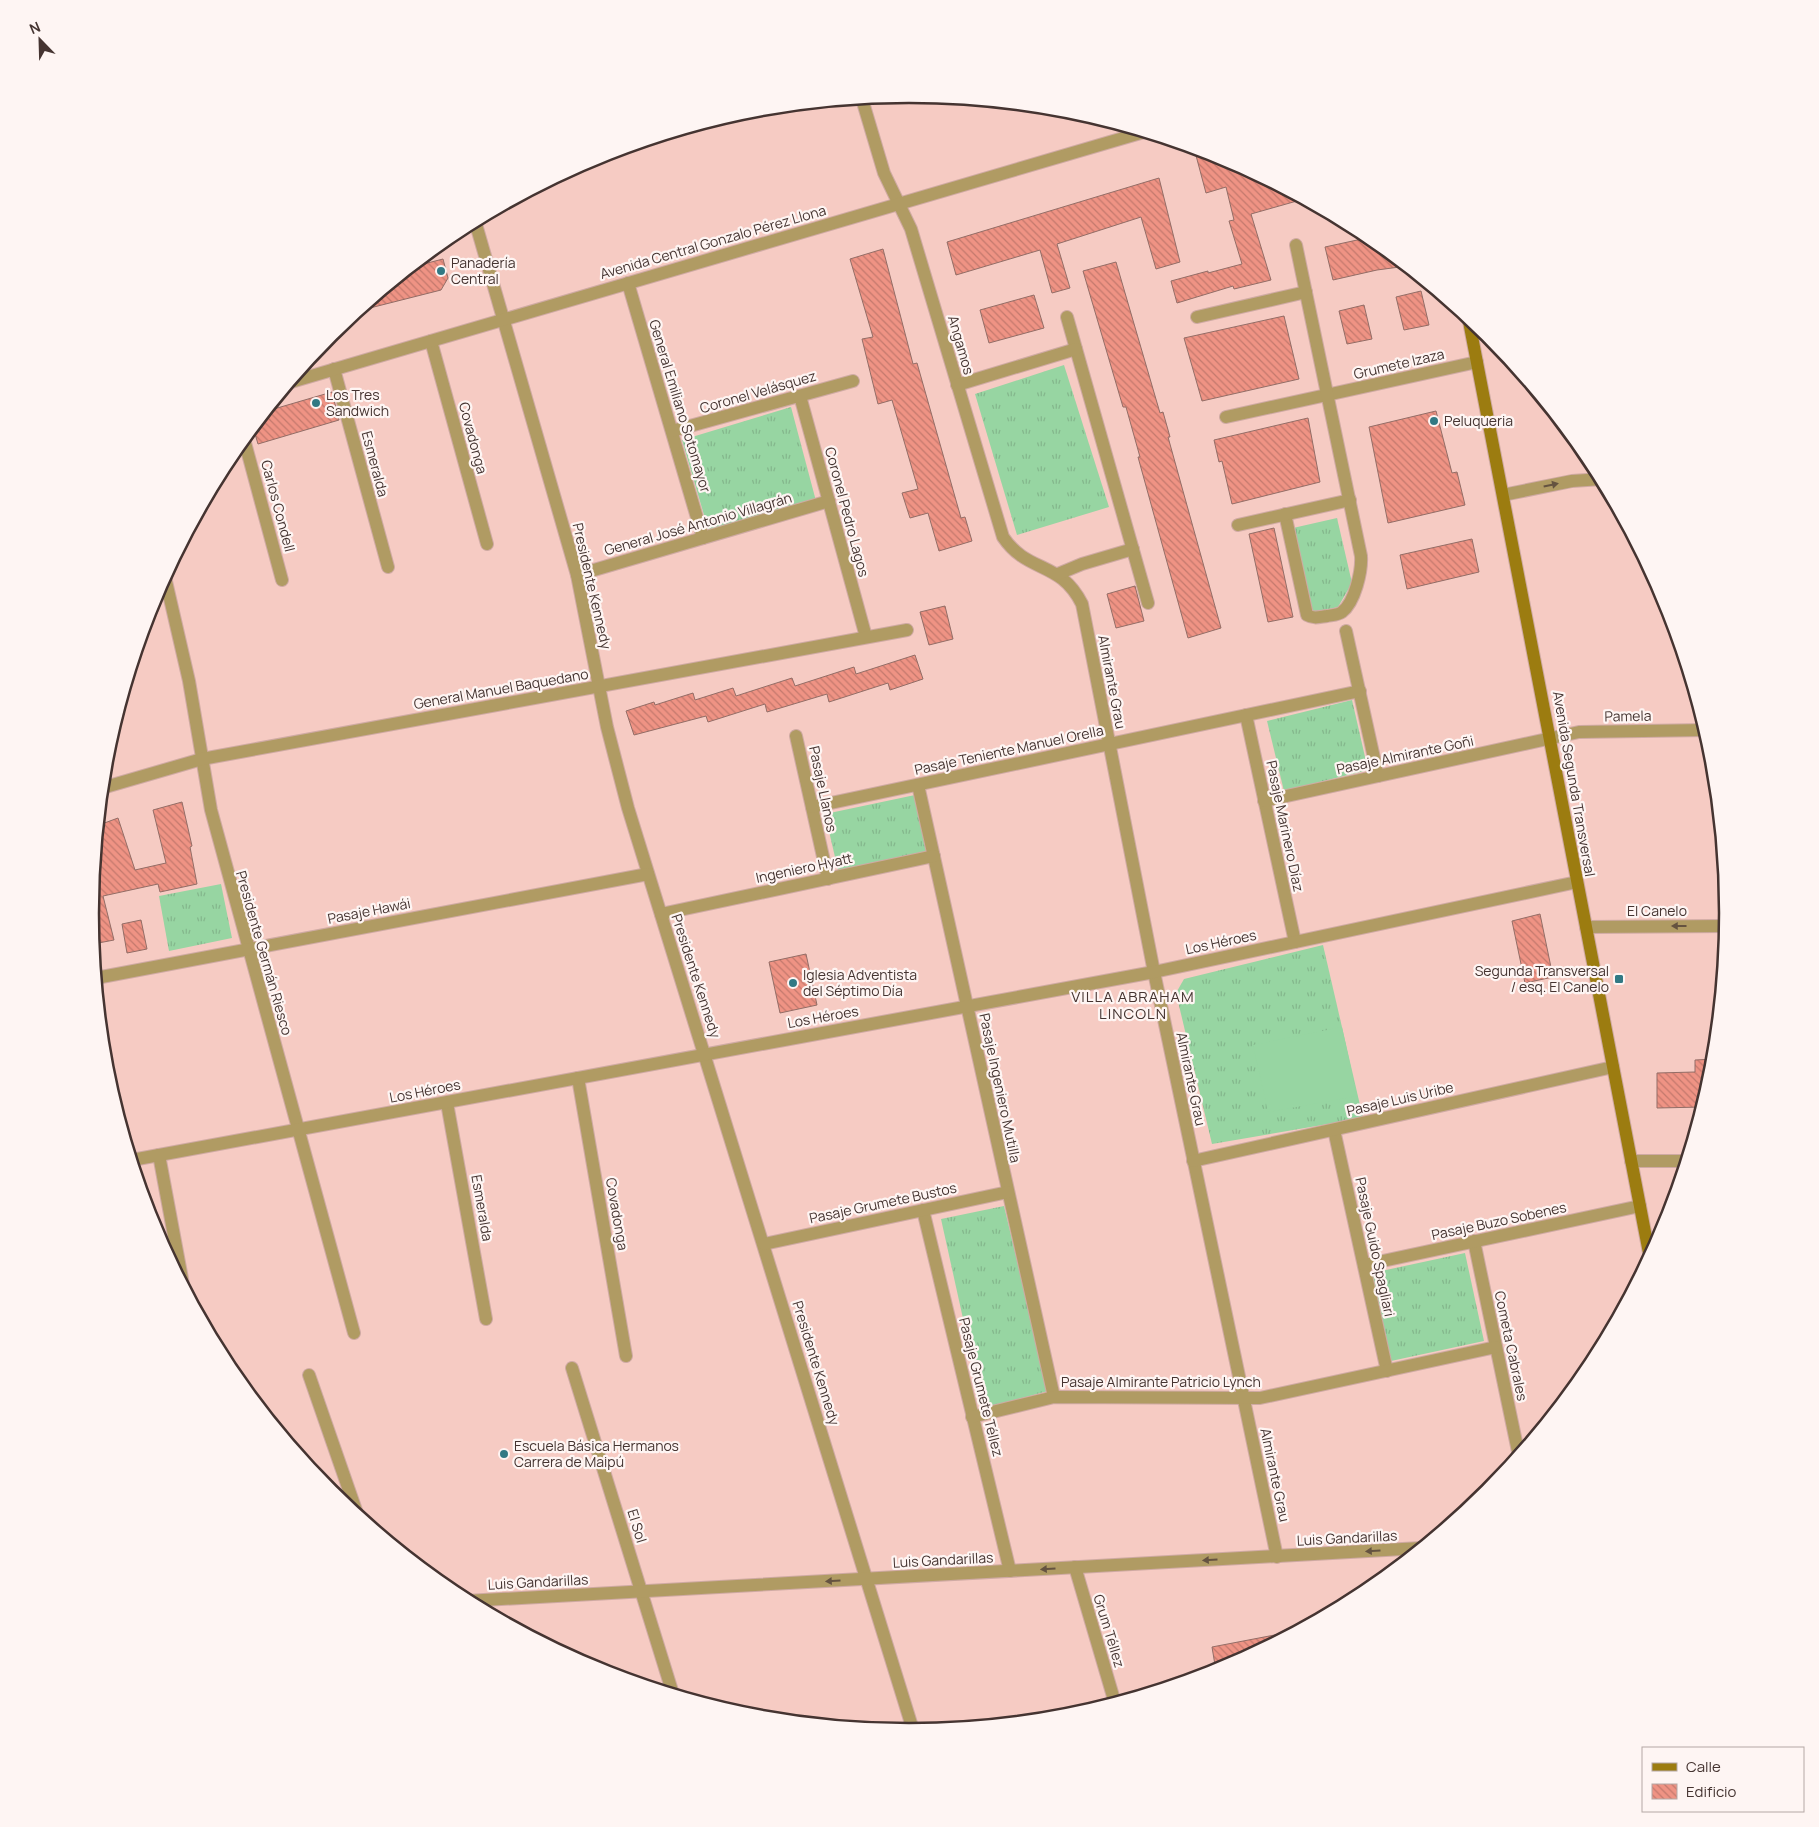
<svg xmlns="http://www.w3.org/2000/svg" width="1819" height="1827" font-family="Manrope,sans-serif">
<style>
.grass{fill:url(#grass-tufts)}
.garden{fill:#97d5a2}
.building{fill:url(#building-back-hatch);stroke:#936d66}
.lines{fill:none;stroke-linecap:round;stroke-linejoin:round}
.minor-casing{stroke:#cfaaa3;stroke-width:14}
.tertiary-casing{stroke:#cfaaa3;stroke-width:14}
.secondary-casing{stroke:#cfaaa3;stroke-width:14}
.minor{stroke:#b09b63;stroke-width:12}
.tertiary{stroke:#b09b63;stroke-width:12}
.secondary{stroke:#9c7c10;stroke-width:12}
.oneway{fill:#655340}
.poi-dot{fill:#327984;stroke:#fef5f3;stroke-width:2}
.labels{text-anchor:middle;stroke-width:4.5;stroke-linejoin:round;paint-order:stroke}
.street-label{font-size:14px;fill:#453431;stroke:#fef5f3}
.poi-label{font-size:14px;fill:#453431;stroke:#fef5f3;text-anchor:start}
.neighbourhood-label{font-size:15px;letter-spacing:1px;fill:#453431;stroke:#fef5f3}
.rim{fill:none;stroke:#453431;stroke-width:2.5}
</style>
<defs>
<pattern id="grass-tufts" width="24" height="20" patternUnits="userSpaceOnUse" patternTransform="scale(1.25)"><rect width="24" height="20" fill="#97d5a2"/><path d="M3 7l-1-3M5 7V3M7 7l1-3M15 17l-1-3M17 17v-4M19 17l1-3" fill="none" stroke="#84b78c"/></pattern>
<pattern id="building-back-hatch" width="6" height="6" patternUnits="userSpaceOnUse" patternTransform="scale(1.25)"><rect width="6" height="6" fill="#ef9384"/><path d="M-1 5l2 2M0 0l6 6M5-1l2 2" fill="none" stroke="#c3796d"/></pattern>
</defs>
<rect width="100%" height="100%" fill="#f6cbc3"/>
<g class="grass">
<polygon points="1064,365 1109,507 1017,535 975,394"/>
<polygon points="791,407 816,501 709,532 682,440"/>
<polygon points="1337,518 1352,583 1338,607 1312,613 1293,528"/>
<polygon points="1352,700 1368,770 1284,791 1267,721"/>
<polygon points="915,795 929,851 838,870 825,814"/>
<polygon points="221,884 232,938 169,951 159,896"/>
<polygon points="1323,945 1363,1118 1212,1144 1176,993 1184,979"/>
<polygon points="1004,1206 1048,1391 983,1409 941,1219"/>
<polygon points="1465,1253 1484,1341 1391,1361 1372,1273"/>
</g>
<polygon class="garden" points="1342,1027 1357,1096 1268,1112 1253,1045"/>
<g class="building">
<polygon points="1194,148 1223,156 1304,199 1251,214 1271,280 1234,289 1233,286 1177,303 1171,281 1208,271 1208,273 1242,264 1229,221 1234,220 1226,187 1206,193"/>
<polygon points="1159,178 1180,262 1156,269 1141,217 1057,244 1070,288 1052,293 1040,250 956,275 947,242"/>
<polygon points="1371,237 1407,266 1377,270 1333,280 1325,247"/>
<polygon points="883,249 913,364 917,363 961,518 965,517 972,541 939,551 928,513 910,518 902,493 918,489 892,400 878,404 862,339 873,337 850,259"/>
<polygon points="443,259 448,278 441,290 358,311 412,267"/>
<polygon points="1116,262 1160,413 1163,412 1170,437 1168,437 1221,628 1188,638 1138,457 1140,457 1126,407 1123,407 1083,271"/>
<polygon points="1421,291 1429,325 1404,330 1396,297"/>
<polygon points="1034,295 1044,328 989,343 980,310"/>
<polygon points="1364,305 1372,339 1347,344 1339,311"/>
<polygon points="1284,316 1299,379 1202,401 1184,338"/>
<polygon points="332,392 339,420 258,444 253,427 267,411"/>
<polygon points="1436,411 1452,473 1457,472 1465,505 1388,523 1369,427"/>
<polygon points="1308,418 1320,482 1232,504 1222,461 1219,462 1214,440"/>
<polygon points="1274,528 1293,617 1268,622 1249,534"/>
<polygon points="1472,539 1479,572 1407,589 1400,555"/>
<polygon points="1135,586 1144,621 1116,628 1107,594"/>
<polygon points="945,606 953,639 929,645 920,612"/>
<polygon points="915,655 923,679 890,690 888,683 829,702 827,694 767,712 765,704 708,722 706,716 634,735 626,711 654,702 655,705 693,693 695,700 733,688 736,696 792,678 795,686 854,667 856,674"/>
<polygon points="182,802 192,846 190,847 197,884 160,892 158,884 103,896 114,940 93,944 90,914 99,825 118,818 135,870 166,863 153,810"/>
<polygon points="1540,914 1553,977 1525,983 1512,921"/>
<polygon points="141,920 147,949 127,953 122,924"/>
<polygon points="806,954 817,1005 780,1013 769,962"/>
<polygon points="1695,1060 1715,1059 1713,1074 1703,1107 1657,1108 1657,1073 1695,1072"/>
<polygon points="1285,1633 1286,1637 1227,1669 1216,1671 1212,1647"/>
</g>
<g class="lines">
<g class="minor-casing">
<g id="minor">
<path d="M862 99 884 173 911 229 1003 537C1028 574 1060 560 1082 604L1154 972 1277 1557"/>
<polyline points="475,221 577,575 607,727 628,808 914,1733"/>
<polyline points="628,283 703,538"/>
<polyline points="1067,317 1148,603"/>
<polyline points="1197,317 1306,292"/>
<polyline points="431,341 487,544"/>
<polyline points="334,369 388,567"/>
<polyline points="957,385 1076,349"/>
<polyline points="800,396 866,637"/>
<polyline points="1226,417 1477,362"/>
<polyline points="672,431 853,381"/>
<polyline points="244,439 282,580"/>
<polyline points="1503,495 1572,481 1602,479"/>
<path d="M1285 514 1307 615C1314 619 1319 617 1327 616 1332 615 1338 615 1342 612 1355 602 1362 571 1361 556L1296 245"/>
<polyline points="1238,525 1350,500"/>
<polyline points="1058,574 1082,564 1133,549"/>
<polyline points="577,575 829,501"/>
<polyline points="165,577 189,681 211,810 354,1333"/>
<polyline points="1346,631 1378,776"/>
<polyline points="1246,715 1295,942"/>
<polyline points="796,736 828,879"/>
<polyline points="918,785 1054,1397"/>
<polyline points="102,788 202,759 907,630"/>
<polyline points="1264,801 1579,732 1706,730"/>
<polyline points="812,807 1360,691"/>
<polyline points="661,914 934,856"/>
<polyline points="1586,927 1728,926"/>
<polyline points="96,978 648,874"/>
<polyline points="578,1078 626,1356"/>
<polyline points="447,1103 486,1319"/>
<polyline points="1334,1130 1387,1371"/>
<polyline points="159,1155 183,1284"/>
<polyline points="132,1160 1154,972 1577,882"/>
<polyline points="1193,1161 1613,1067"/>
<polyline points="1631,1161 1687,1161"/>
<polyline points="923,1210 1010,1571"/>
<polyline points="1474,1241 1519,1456"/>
<polyline points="764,1244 1008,1192"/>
<polyline points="1364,1265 1640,1206"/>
<polyline points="572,1368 673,1694"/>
<polyline points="309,1375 358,1516"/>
<polyline points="972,1417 1054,1397 1260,1398 1496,1347"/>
<polyline points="1075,1567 1115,1703"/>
</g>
</g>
<g class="tertiary-casing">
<g id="tertiary">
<polyline points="291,382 1144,132"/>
<polyline points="466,1601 1421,1548"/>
</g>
</g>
<g class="secondary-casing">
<polyline id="secondary" points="1468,316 1650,1258"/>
</g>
<use href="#minor" class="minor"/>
<use href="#tertiary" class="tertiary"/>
<use href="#secondary" class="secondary"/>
</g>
<defs><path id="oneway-solid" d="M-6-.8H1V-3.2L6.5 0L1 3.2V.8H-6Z" transform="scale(1.25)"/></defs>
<g class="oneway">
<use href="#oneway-solid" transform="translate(1551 485) rotate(-12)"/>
<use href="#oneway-solid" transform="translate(1679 926) rotate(180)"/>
<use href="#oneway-solid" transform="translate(1373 1551) rotate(177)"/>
<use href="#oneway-solid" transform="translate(1210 1560) rotate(177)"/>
<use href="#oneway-solid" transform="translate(1048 1569) rotate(177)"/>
<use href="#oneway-solid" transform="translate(833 1581) rotate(177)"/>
</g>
<g class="poi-dot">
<circle cx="441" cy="271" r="5"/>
<circle cx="316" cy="403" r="5"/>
<circle cx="1434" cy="421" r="5"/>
<rect x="1614" y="974" width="10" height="10" rx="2.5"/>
<circle cx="793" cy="983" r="5"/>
<circle cx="504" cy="1454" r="5"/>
</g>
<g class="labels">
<g class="street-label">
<text transform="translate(713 242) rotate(-16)" y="5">Avenida Central Gonzalo Pérez Llona</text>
<text transform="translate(961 345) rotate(74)" y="5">Angamos</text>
<text transform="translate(1399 364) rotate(-13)" y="5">Grumete Izaza</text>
<text transform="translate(758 392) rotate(-16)" y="5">Coronel Velásquez</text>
<text transform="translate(680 406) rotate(73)" y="5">General Emiliano Sotomayor</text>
<text transform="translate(473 438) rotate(75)" y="5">Covadonga</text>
<text transform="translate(375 464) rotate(75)" y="5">Esmeralda</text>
<text transform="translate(278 506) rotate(75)" y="5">Carlos Condell</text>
<text transform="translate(847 512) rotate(75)" y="5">Coronel Pedro Lagos</text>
<text transform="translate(698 524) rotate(-16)" y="5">General José Antonio Villagrán</text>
<text transform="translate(592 586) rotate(77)" y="5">Presidente Kennedy</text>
<text transform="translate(1112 682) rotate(79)" y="5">Almirante Grau</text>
<text transform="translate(501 689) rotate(-10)" y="5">General Manuel Baquedano</text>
<text transform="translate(1628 716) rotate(-1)" y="5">Pamela</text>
<text transform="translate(1009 750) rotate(-12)" y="5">Pasaje Teniente Manuel Orella</text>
<text transform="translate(1405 755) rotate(-12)" y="5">Pasaje Almirante Goñi</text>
<text transform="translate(1574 784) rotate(80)" y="5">Avenida Segunda Transversal</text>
<text transform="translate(823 789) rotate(78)" y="5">Pasaje Llanos</text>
<text transform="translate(1285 826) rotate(78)" y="5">Pasaje Marinero Díaz</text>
<text transform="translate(804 868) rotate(-12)" y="5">Ingeniero Hyatt</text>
<text transform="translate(369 911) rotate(-11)" y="5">Pasaje Hawái</text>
<text x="1657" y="916">El Canelo</text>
<text transform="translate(1221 942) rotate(-12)" y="5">Los Héroes</text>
<text transform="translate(264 953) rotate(74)" y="5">Presidente Germán Riesco</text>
<text transform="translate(696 976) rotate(72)" y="5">Presidente Kennedy</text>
<text transform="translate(823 1017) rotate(-10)" y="5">Los Héroes</text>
<text transform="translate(1191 1079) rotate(78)" y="5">Almirante Grau</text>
<text transform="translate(1000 1088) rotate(78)" y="5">Pasaje Ingeniero Mutilla</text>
<text transform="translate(425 1091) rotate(-11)" y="5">Los Héroes</text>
<text transform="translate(1400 1099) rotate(-13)" y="5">Pasaje Luis Uribe</text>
<text transform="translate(883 1203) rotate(-12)" y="5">Pasaje Grumete Bustos</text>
<text transform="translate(482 1208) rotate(80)" y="5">Esmeralda</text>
<text transform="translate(617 1214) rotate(80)" y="5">Covadonga</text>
<text transform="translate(1499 1221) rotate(-12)" y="5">Pasaje Buzo Sobenes</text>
<text transform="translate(1375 1247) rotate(78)" y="5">Pasaje Guido Spagliari</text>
<text transform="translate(1511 1346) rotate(78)" y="5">Cometa Cabrales</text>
<text transform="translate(816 1363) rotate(73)" y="5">Presidente Kennedy</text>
<text x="1161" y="1387">Pasaje Almirante Patricio Lynch</text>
<text transform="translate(981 1387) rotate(76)" y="5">Pasaje Grumete Téllez</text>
<text transform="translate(1275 1475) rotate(78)" y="5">Almirante Grau</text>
<text transform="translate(637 1526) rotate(73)" y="5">El Sol</text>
<text transform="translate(1347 1538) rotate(-3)" y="5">Luis Gandarillas</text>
<text transform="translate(943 1560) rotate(-3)" y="5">Luis Gandarillas</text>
<text transform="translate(538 1582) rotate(-3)" y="5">Luis Gandarillas</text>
<text transform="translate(1109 1631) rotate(73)" y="5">Grum Téllez</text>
</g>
<g class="poi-label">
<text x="451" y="268">Panadería<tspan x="451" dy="16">Central</tspan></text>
<text x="326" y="400">Los Tres<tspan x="326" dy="16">Sandwich</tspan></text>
<text x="1444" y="426">Peluqueria</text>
<text x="1609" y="976" text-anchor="end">Segunda Transversal<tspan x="1609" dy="16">/ esq. El Canelo</tspan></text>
<text x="803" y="980">Iglesia Adventista<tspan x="803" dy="16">del Séptimo Día</tspan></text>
<text x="514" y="1451">Escuela Básica Hermanos<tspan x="514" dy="16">Carrera de Maipú</tspan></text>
</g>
<g class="neighbourhood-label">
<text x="1133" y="1002">VILLA ABRAHAM<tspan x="1133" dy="17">LINCOLN</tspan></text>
</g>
</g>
<path d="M0 0H1819V1827H0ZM99 913a810 810 0 1 1 1620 0a810 810 0 1 1-1620 0Z" fill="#fef5f3" fill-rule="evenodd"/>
<path class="rim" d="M99 913a810 810 0 1 1 1620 0a810 810 0 1 1-1620 0Z"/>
<rect x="1642" y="1747" width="162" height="65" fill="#fef5f3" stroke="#b4a8a5"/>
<rect x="1652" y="1763" width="25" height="8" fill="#9c7c10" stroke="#b4a8a5"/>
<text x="1686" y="1772" font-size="15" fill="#453431">Calle</text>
<rect x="1652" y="1784" width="25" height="15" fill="url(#building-back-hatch)" stroke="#b4a8a5"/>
<text x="1686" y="1797" font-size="15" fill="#453431">Edificio</text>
<g transform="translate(40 40) rotate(337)" stroke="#fef5f3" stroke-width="4" paint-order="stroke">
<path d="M0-4L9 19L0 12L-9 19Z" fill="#453431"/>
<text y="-8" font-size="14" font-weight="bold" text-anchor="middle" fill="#453431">N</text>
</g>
</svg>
